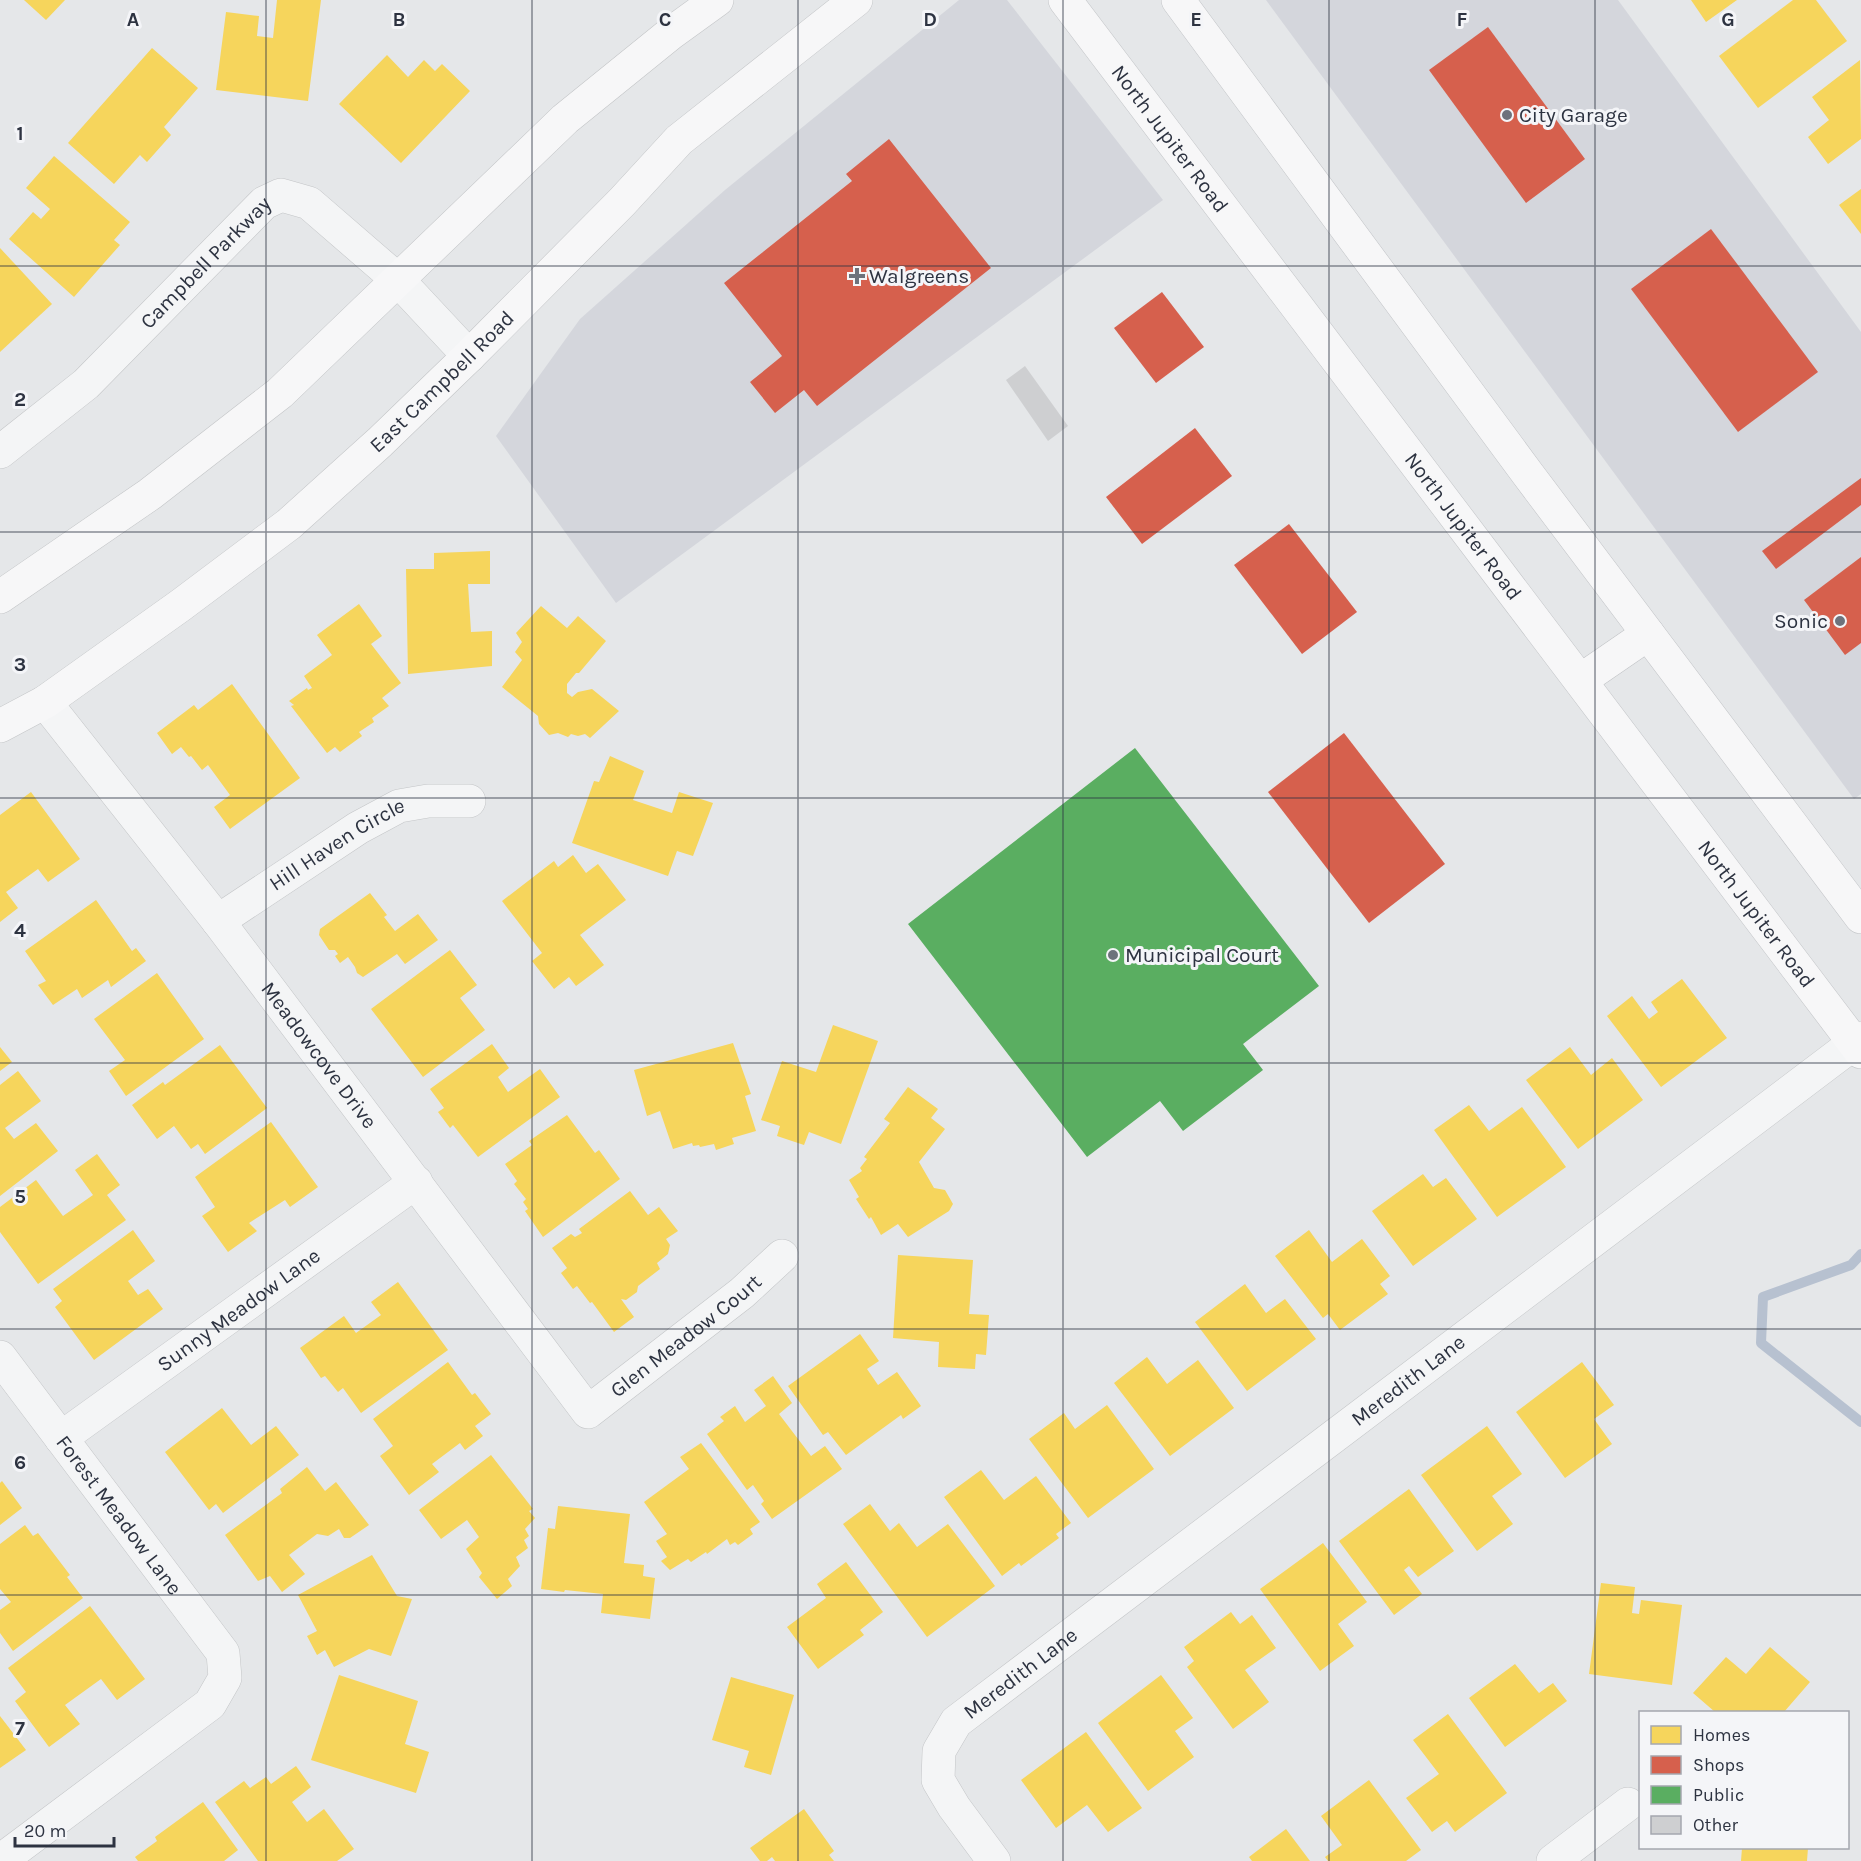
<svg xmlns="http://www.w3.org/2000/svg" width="1861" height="1861" font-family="Karla,sans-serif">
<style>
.built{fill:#d4d6dc}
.homes{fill:#f6d55c}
.shops{fill:#d6604d}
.public{fill:#5aae61}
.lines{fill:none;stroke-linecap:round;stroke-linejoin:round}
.stream{stroke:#b7c1d0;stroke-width:10}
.building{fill:#cecfd1}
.minor-casing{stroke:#c3c5c7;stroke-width:34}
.secondary-casing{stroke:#c3c5c7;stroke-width:34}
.primary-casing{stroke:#c2c4c7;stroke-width:34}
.minor{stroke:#f4f5f6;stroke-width:33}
.secondary{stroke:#f7f7f8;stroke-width:33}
.primary{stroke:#f7f7f8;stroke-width:33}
.grid{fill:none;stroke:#2d3341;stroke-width:1.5;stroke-opacity:0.55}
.poi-dot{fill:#6d727c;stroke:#f4f5f8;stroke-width:2}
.labels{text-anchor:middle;stroke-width:6;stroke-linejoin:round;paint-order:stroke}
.poi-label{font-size:21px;fill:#2d3341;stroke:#f4f5f8;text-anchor:start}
.street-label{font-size:21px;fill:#2d3341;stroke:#f4f5f8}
.grid-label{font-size:20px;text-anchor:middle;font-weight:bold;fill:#2d3341;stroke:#f4f5f8;stroke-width:6;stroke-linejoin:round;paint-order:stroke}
</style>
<rect width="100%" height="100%" fill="#e5e7e9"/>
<g class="built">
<polygon points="959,0 1007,0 1163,200 616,603 496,436 580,319 725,190"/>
<polygon points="1266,0 1618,0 1861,332 1861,794 1854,799"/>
</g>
<g class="homes">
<polygon points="24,0 65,0 46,20"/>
<polygon points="277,0 321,0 308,101 216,90 226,12 259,16 257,36 273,38"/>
<polygon points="1691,0 1737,0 1706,22"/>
<polygon points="1793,0 1816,0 1847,41 1758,108 1719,56"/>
<polygon points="152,48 198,88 164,127 171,135 147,162 140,155 114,184 68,143"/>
<polygon points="387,55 408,77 424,60 435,71 442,64 470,91 401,163 339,104"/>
<polygon points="1860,60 1861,139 1828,164 1808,137 1829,120 1812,97"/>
<polygon points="54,156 130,222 114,240 120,245 74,297 9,239 33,212 41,219 50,209 26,188"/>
<polygon points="1861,189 1861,234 1839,205"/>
<polygon points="0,248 52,304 0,352"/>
<polygon points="490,551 490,584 468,584 471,632 492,631 492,666 408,674 406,569 434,569 434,553"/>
<polygon points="359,604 382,636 371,644 401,683 382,698 389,706 372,718 374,722 359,732 362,736 340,752 335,747 327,753 291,706 294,705 289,701 307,688 308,690 312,688 304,676 332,655 317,635"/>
<polygon points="541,606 567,628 578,616 606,641 579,673 576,673 567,684 567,693 572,697 578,692 592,689 619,711 590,738 585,734 578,736 571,734 568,737 558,733 549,735 539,724 538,716 502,687 522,660 515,652 522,642 516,633"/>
<polygon points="232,684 300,778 230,829 214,807 230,795 208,765 202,770 191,756 189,757 181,747 172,754 157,733 194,705 198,710"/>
<polygon points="610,756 644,771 633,800 672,813 679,792 713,803 693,856 677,851 668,876 572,843 594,781 599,782"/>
<polygon points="31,792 80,859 48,882 38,869 6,892 18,908 0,922 0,815"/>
<polygon points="573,855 586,873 598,864 626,900 580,935 604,965 576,986 569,977 554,989 532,961 542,953 502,901 554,861 558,867"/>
<polygon points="370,893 387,915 384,917 395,931 418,914 438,940 405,964 397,954 363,977 357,973 355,967 348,957 340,963 335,956 338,954 335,950 329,950 319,935 320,929"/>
<polygon points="96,900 132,951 136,948 146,961 111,987 108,980 82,998 77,989 53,1005 38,985 46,981 25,951"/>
<polygon points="450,950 477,985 460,998 485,1030 423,1077 371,1009"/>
<polygon points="157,973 204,1039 126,1096 109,1071 125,1060 94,1019"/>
<polygon points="1682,979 1727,1038 1661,1087 1607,1016 1632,996 1649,1019 1658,1012 1651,1002"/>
<polygon points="833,1025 878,1041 841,1144 809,1132 804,1145 777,1136 780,1126 761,1120 782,1061 816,1072"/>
<polygon points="733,1043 751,1094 745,1096 756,1131 732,1138 734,1144 716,1150 714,1144 700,1147 699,1145 693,1146 692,1143 673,1149 660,1111 647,1116 634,1070"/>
<polygon points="492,1044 509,1068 498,1077 508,1092 540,1069 560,1097 478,1157 453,1125 450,1128 438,1112 444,1108 430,1089"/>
<polygon points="220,1045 267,1108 205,1154 198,1144 191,1149 174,1126 157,1139 132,1105 163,1082 165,1085"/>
<polygon points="0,1047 12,1062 0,1071"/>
<polygon points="1570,1047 1591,1075 1612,1058 1643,1100 1578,1149 1526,1080"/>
<polygon points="18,1071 41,1101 5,1128 14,1139 36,1123 58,1151 0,1196 0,1085"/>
<polygon points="908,1087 938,1109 931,1118 945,1129 919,1162 934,1188 945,1190 953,1204 949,1211 908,1237 898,1224 881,1235 871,1217 869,1219 856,1199 859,1197 849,1180 862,1171 860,1168 867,1159 864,1157 890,1123 884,1119"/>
<polygon points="1469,1105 1489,1131 1522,1107 1566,1167 1497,1217 1434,1130"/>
<polygon points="567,1115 595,1153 599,1150 620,1179 543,1237 525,1211 528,1209 523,1202 526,1199 514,1184 517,1181 505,1164 532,1145 529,1141"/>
<polygon points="271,1122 318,1187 290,1207 285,1200 249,1223 257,1231 228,1252 202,1216 215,1207 195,1177"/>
<polygon points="97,1154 120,1185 107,1195 126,1220 38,1284 0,1232 0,1207 36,1180 63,1216 93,1195 75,1170"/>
<polygon points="1423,1174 1433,1187 1446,1178 1477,1219 1413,1266 1372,1211"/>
<polygon points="630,1191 648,1215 659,1207 678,1231 666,1239 670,1245 668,1254 657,1263 660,1269 638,1286 637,1292 626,1300 621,1299 634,1317 614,1332 592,1302 590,1303 577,1286 573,1289 561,1273 567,1268 552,1248 571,1234 575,1237 582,1233 579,1229"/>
<polygon points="133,1230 155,1261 128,1281 138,1295 148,1289 163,1309 94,1360 55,1307 62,1301 53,1289"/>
<polygon points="1309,1230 1332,1262 1362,1239 1390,1276 1380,1284 1388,1294 1340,1330 1328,1314 1323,1318 1275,1256"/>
<polygon points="898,1255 973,1260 969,1314 989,1315 986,1355 976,1354 975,1369 938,1367 939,1342 893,1338"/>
<polygon points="398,1282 448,1350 361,1413 343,1388 338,1392 325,1376 321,1378 300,1348 344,1316 356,1333 381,1315 371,1302"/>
<polygon points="1245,1284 1266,1313 1285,1299 1316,1339 1247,1391 1195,1322"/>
<polygon points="860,1334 879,1361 867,1369 878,1385 897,1372 921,1406 903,1419 901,1415 846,1455 828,1432 823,1435 788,1386"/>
<polygon points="1147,1357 1167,1384 1198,1360 1234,1408 1170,1456 1114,1383"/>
<polygon points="448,1362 472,1395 475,1393 491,1414 475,1426 483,1436 465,1450 460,1443 432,1464 439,1472 409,1495 380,1456 393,1446 373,1419"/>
<polygon points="1582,1362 1614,1405 1594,1419 1612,1444 1565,1478 1516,1412"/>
<polygon points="773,1376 792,1403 779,1414 811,1456 825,1446 842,1469 772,1519 761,1504 764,1501 753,1485 747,1490 707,1434 724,1421 720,1417 735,1406 745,1422 766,1406 754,1390"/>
<polygon points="1107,1405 1154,1469 1088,1518 1029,1439 1064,1413 1075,1429"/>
<polygon points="222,1408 251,1445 276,1426 299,1455 223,1513 216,1504 209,1510 165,1452"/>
<polygon points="1487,1426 1522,1474 1492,1496 1513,1524 1477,1551 1421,1475"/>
<polygon points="701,1443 760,1522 750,1529 753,1534 738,1545 735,1542 730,1545 727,1539 707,1554 706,1552 691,1562 688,1559 670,1570 661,1561 667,1557 656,1541 667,1534 644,1502 689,1469 680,1457"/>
<polygon points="491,1455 533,1509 529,1511 535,1518 525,1529 529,1536 524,1540 528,1548 516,1557 520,1566 508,1579 512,1586 497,1599 479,1577 482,1573 466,1549 479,1537 467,1520 441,1539 419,1510"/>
<polygon points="307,1467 325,1491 336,1482 369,1525 350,1538 344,1538 339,1529 328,1536 317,1534 289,1555 305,1574 282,1592 270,1576 258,1581 225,1535 282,1493 280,1489"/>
<polygon points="981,1470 1004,1500 1036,1476 1071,1523 1056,1534 1059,1538 1021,1566 1019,1563 1002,1576 944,1497"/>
<polygon points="2,1481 22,1508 0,1525 0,1483"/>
<polygon points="1409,1489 1454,1551 1418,1577 1409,1566 1404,1570 1422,1594 1394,1615 1339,1541"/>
<polygon points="870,1504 890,1531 899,1523 917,1547 948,1524 995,1586 927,1637 843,1524"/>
<polygon points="558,1506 630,1514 624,1563 644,1565 643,1576 655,1578 650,1619 601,1613 603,1594 565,1590 564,1592 541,1589 548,1528 555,1529"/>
<polygon points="25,1525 33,1536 38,1533 70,1575 67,1577 83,1598 13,1651 0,1633 0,1610 11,1602 0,1589 0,1544"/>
<polygon points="1323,1543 1367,1602 1338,1624 1354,1646 1320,1671 1260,1589"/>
<polygon points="372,1555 397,1596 412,1599 391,1656 369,1649 334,1667 325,1650 317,1655 307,1636 317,1631 298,1595"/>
<polygon points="846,1562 883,1612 860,1630 864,1635 818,1669 787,1627 826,1598 817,1584"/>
<polygon points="1601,1583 1635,1587 1632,1613 1639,1614 1641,1600 1682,1605 1672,1685 1589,1674"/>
<polygon points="90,1606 145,1679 117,1700 101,1679 65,1705 80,1724 49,1747 15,1701 26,1692 8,1668"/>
<polygon points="1231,1612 1240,1624 1252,1615 1276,1648 1245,1670 1269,1702 1233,1729 1187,1667 1194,1661 1184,1647"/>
<polygon points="1770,1647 1810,1682 1784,1712 1715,1712 1693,1693 1726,1657 1746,1674"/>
<polygon points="1515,1664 1539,1693 1553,1683 1567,1701 1505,1747 1469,1698"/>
<polygon points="339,1675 418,1701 405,1744 429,1752 416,1793 311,1760"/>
<polygon points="1161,1675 1193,1718 1175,1731 1194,1757 1148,1791 1098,1723"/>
<polygon points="731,1677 794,1695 771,1775 744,1767 749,1751 712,1740"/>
<polygon points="1448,1714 1507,1793 1455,1832 1447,1821 1432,1832 1406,1798 1439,1774 1413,1740"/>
<polygon points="0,1716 26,1750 0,1768"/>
<polygon points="1086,1732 1142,1808 1108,1832 1087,1805 1056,1828 1021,1780"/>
<polygon points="296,1766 311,1787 292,1802 307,1822 324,1809 354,1849 337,1861 258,1861 215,1802 244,1781 250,1788 266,1777 271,1784"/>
<polygon points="1369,1780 1421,1850 1406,1861 1328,1861 1325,1857 1342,1845 1321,1816"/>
<polygon points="203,1802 238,1850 224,1861 138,1861 135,1857 157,1841 155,1837"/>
<polygon points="804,1809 834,1851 829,1855 834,1861 775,1861 772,1857 767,1861 760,1861 750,1848"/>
<polygon points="1286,1829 1310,1861 1252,1861 1249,1857"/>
<polygon points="1742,1848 1808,1848 1807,1861 1741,1861"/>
</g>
<g class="shops">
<polygon points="1488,27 1585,159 1526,203 1429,70"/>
<polygon points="889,139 991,268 817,406 804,390 775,413 750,382 782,356 724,283 852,181 846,174"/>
<polygon points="1711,229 1818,372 1738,432 1631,289"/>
<polygon points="1162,292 1204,347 1156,383 1114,328"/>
<polygon points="1195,428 1232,476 1142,544 1106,497"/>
<polygon points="1861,478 1861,505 1776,569 1762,551"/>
<polygon points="1289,524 1357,612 1302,654 1234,565"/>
<polygon points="1861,557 1861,643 1845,655 1804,600"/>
<polygon points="1344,733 1445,864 1369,923 1268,792"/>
</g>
<polygon class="public" points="1135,748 1319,986 1243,1044 1263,1070 1183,1131 1160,1101 1087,1157 908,924"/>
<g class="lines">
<polyline class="stream" points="1861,1254 1851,1265 1763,1297 1761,1343 1861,1422"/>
</g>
<polygon class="building" points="1025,366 1068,426 1048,441 1006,380"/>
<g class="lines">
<g class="minor-casing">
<g id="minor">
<path id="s1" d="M0 452 86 384 264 203 281 195 309 203 398 280 469 356"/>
<path id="s2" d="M45 702 218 921 588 1412 742 1293 782 1256"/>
<path id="s3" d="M218 921 358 828 399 806 428 801H469"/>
<path id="s4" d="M0 1357 223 1653 225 1678 210 1704 0 1861"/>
<path id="s5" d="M61 1438 416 1182"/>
<path id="s6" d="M994 1861 954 1807 938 1780 939 1751 956 1722 1861 1038"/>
<polyline points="1553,1861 1628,1804"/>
</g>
</g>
<g class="secondary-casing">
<g id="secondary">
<polyline points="0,597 150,494 280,393 565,119 670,34 717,0"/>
<path id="s7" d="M0 726 45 702 181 605 289 524 380 442 469 356 622 202 679 140 856 0"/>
</g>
</g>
<g class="primary-casing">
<g id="primary">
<path id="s8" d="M1065 0 1861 1052"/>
<polyline points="1178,0 1527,473 1861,917"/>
<polyline points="1581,680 1648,634"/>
</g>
</g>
<use href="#minor" class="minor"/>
<use href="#secondary" class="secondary"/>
<use href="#primary" class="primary"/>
</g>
<path class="grid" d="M266 0V1861M532 0V1861M798 0V1861M1063 0V1861M1329 0V1861M1595 0V1861M0 266H1861M0 532H1861M0 798H1861M0 1063H1861M0 1329H1861M0 1595H1861"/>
<g class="poi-dot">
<circle cx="1507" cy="115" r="6"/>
<path d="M854 267h6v6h6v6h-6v6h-6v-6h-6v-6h6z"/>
<circle cx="1840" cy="621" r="6"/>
<circle cx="1113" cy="955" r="6"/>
</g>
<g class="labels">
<g class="poi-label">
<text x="1519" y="122">City Garage</text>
<text x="869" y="283">Walgreens</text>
<text x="1828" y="628" text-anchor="end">Sonic</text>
<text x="1125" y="962">Municipal Court</text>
</g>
<g class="street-label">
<text dy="7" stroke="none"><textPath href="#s8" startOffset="174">North Jupiter Road</textPath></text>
<text dy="7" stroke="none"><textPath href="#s1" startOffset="280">Campbell Parkway</textPath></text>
<text dy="7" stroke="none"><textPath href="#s7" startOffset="562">East Campbell Road</textPath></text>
<text dy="7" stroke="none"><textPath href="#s8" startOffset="660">North Jupiter Road</textPath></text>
<text dy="7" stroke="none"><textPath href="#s3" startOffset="142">Hill Haven Circle</textPath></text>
<text dy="7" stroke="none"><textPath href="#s8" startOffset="1146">North Jupiter Road</textPath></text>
<text dy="7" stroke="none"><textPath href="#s2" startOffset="447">Meadowcove Drive</textPath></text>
<text dy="7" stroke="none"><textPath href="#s5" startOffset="219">Sunny Meadow Lane</textPath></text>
<text dy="7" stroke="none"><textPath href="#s2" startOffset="1018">Glen Meadow Court</textPath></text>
<text dy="7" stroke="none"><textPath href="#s6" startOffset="728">Meredith Lane</textPath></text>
<text dy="7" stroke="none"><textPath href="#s4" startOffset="198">Forest Meadow Lane</textPath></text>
<text dy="7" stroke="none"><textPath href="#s6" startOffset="242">Meredith Lane</textPath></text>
</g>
</g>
<g class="grid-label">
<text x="133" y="26">A</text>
<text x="399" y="26">B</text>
<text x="665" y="26">C</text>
<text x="930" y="26">D</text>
<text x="1196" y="26">E</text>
<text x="1462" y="26">F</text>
<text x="1728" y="26">G</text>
<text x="20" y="140">1</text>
<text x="20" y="406">2</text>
<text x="20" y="671">3</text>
<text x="20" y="937">4</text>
<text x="20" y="1203">5</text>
<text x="20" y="1469">6</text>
<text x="20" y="1735">7</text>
</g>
<rect x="1639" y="1711" width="210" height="138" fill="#f4f5f8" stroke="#a4a7af" stroke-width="1.5"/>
<rect x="1651" y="1726" width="30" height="18" fill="#f6d55c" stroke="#a4a7af" stroke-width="1.5"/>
<text x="1693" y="1741" font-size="18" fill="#2d3341">Homes</text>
<rect x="1651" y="1756" width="30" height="18" fill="#d6604d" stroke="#a4a7af" stroke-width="1.5"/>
<text x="1693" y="1771" font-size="18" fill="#2d3341">Shops</text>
<rect x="1651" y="1786" width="30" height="18" fill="#5aae61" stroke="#a4a7af" stroke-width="1.5"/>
<text x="1693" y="1801" font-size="18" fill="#2d3341">Public</text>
<rect x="1651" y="1816" width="30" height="18" fill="#cecfd1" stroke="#a4a7af" stroke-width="1.5"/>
<text x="1693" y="1831" font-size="18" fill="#2d3341">Other</text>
<path d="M15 1837v9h99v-9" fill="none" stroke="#2d3341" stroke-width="3"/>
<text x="24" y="1837" font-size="18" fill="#2d3341" stroke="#f4f5f8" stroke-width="4.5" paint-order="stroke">20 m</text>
</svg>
